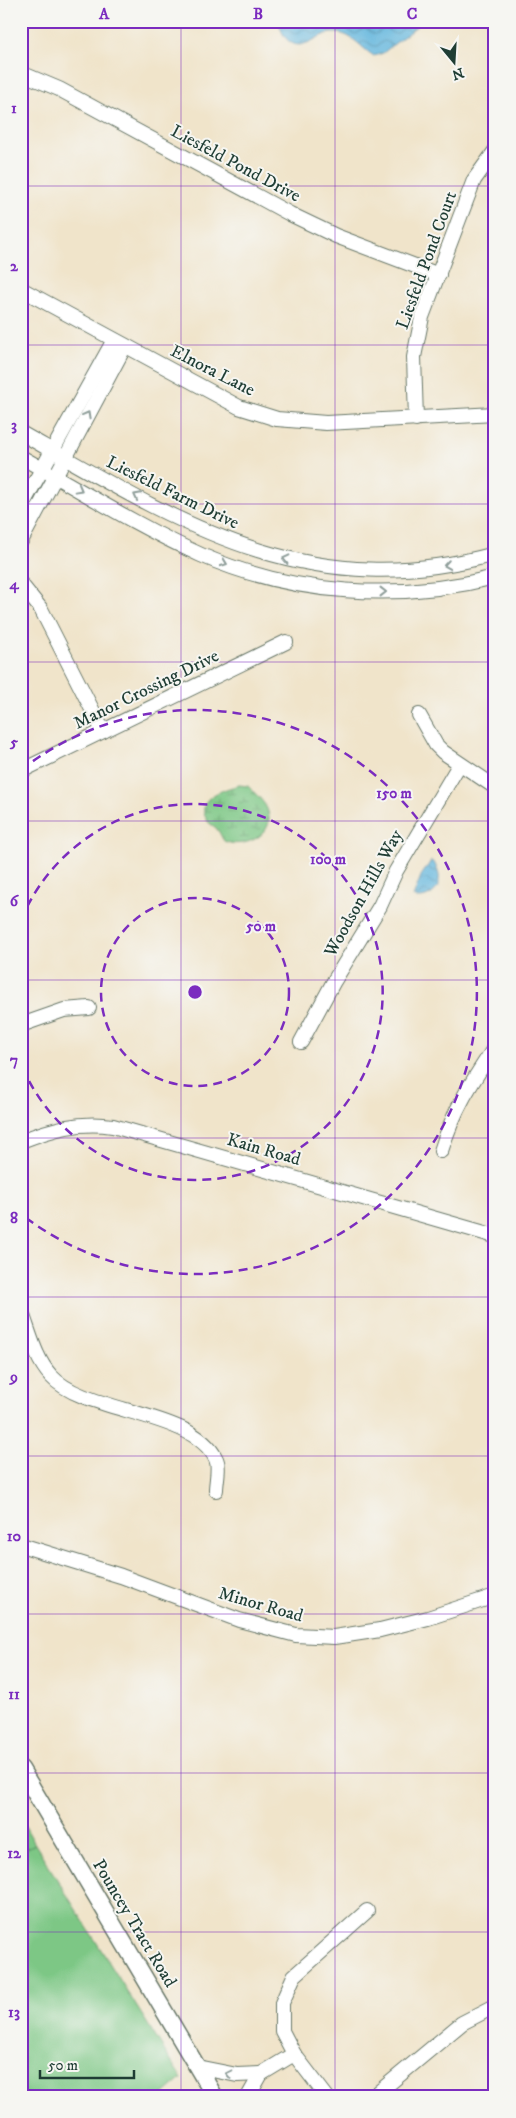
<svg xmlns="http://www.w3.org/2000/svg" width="516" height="2118" font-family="'IM FELL DW Pica',serif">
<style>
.green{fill:#7dc785;stroke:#4e825c}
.wetland{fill:url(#wetland-marsh);stroke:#4e825c}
.park{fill:url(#park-tufts);stroke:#4e825c}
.water{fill:url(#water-waves);stroke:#407988}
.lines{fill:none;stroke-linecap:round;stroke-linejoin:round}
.minor-casing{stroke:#687768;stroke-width:16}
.major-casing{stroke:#687768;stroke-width:19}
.minor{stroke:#fff;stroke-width:14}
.major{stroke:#fff;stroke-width:16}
.oneway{stroke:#8f9e9a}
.grid{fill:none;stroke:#7b2cbf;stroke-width:1;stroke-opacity:0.55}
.ring{fill:none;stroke:#7b2cbf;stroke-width:2.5;stroke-dasharray:9 6}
.labels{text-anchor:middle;stroke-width:4;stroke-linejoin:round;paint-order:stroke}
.street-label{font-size:18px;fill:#1f3d34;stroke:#f6f6f2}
.centre{fill:#7b2cbf;stroke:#f6f6f2;stroke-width:2.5}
.ring-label{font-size:15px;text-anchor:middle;font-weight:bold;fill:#7b2cbf;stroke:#f6f6f2;stroke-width:4;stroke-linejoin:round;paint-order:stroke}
.neatline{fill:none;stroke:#7b2cbf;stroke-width:2}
.grid-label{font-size:16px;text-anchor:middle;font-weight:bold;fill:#7b2cbf}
</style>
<defs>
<pattern id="wetland-marsh" width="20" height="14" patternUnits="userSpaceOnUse" patternTransform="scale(1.25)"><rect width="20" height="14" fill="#7dc785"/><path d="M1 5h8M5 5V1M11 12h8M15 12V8" fill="none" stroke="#66a36e"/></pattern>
<pattern id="park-tufts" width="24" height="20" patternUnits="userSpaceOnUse" patternTransform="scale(1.25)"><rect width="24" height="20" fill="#7dc785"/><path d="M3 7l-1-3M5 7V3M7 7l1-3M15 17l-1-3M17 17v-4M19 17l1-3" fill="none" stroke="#66a36e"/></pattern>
<pattern id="water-waves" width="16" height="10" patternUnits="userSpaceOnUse" patternTransform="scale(1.25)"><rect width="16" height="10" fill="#61b5dd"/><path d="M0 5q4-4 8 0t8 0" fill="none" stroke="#4f94b4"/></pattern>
</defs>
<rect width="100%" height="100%" fill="#f6f6f2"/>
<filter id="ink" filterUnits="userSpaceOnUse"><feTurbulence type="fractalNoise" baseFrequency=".02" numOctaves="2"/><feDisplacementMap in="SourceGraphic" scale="10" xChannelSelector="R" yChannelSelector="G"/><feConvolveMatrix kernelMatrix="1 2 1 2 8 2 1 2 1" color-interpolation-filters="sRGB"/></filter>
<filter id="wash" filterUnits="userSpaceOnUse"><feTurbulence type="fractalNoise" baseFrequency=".0096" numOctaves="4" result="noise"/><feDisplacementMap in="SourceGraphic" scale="20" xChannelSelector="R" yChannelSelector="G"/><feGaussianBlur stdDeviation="1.12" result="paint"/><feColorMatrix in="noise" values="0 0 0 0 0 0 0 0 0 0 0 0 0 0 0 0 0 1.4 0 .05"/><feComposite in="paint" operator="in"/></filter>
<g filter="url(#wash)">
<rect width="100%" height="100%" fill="#f0e4ca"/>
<polygon class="green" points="35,1844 182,2079 161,2097 21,2097 21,1851"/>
<path class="wetland" d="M239 785 248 786C256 795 269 804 269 818 270 838 240 849 224 841 221 837 220 832 216 828 213 825 209 824 207 820 194 797 223 790 239 785Z"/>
<polygon class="park" points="21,1819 35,1844 21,1851"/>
<g class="water">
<path d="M279 21H423L383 53 374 56C361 48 353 34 336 33 322 32 315 41 304 44 289 49 280 32 279 21Z"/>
<path d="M431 861 435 864C437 869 440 875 439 880 439 893 424 901 413 897L421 876Z"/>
</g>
</g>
<g filter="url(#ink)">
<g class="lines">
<g class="minor-casing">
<g id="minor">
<polyline points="21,73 59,89 290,214 336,236 439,275"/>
<polyline points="21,289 239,407 277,419 326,423 495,414"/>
<polyline points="416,419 414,357 422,317 474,180 495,151"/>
<path d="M21 433C179 523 306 605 495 554"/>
<path d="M21 457C80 490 139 527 201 555 293 595 398 602 495 577"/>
<polyline points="21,507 114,340"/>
<polyline points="21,541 125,346"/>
<polyline points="21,584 41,609 103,731"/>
<polyline points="419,715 436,745 443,752 495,787"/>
<polyline points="21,771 286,642"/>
<polyline points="21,1025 64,1010 89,1008"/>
<polyline points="301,1042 334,981 380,906 396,871 459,765"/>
<path d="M21 1141C52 1129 79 1121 113 1126L495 1236"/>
<path d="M441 1151C454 1109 471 1083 495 1047"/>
<path d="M21 1310C29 1331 35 1359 51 1376 85 1414 193 1410 216 1459 220 1467 216 1481 216 1490"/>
<polyline points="21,1545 121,1576 239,1620 296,1635 334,1637 380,1630 428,1618 495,1596"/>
<polyline points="294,2054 282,2031 282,2003 294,1976 367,1911"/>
<polyline points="197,2067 237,2075 261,2074"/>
<polyline points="248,2097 261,2074 294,2054 327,2097"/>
<polyline points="373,2097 462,2023 495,2006"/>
</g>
</g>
<g class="major-casing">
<polyline id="major" points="21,1769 215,2097"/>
</g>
<use href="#minor" class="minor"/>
<use href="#major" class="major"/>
</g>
<defs><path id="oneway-chevron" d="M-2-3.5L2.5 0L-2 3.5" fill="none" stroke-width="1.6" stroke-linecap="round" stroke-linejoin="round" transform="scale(1.25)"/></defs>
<g class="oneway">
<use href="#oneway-chevron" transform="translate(87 415) rotate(-61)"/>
<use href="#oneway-chevron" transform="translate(79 489) rotate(29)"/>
<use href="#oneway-chevron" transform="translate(137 496) rotate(-152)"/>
<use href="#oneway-chevron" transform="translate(286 559) rotate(-167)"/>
<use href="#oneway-chevron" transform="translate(224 563) rotate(21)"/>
<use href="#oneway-chevron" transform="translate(447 565) rotate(171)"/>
<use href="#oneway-chevron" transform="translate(383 592)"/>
<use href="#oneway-chevron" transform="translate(229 2074) rotate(-168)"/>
</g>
</g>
<path class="grid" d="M181 21V2097M335 21V2097M21 186H495M21 345H495M21 504H495M21 662H495M21 821H495M21 980H495M21 1138H495M21 1297H495M21 1456H495M21 1614H495M21 1773H495M21 1932H495"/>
<g class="ring">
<circle cx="195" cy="992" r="94"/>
<path d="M21 920A188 188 0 1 1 21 1064"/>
<path d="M21 770A282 282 0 1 1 21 1214"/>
</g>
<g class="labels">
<g class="street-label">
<text transform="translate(236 163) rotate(28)" y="6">Liesfeld Pond Drive</text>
<text transform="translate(426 260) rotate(-70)" y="6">Liesfeld Pond Court</text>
<text transform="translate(213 370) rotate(27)" y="6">Elnora Lane</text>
<text transform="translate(173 492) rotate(26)" y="6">Liesfeld Farm Drive</text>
<text transform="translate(146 689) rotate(-26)" y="6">Manor Crossing Drive</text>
<text transform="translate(363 893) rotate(-61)" y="6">Woodson Hills Way</text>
<text transform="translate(264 1149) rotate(16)" y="6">Kain Road</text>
<text transform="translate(261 1604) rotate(16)" y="6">Minor Road</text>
<text transform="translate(135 1923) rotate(59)" y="6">Pouncey Tract Road</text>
</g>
</g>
<circle cx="195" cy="992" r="8" class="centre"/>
<g class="ring-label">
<text x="394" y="798">150 m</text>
<text x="328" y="864">100 m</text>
<text x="261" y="931">50 m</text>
</g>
<rect width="516" height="2118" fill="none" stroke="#f6f6f2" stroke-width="55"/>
<g transform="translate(454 62) rotate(162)" stroke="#f6f6f2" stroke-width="4" paint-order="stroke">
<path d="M0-4L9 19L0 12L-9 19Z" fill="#1f3d34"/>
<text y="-8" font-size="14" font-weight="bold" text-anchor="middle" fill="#1f3d34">N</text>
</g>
<path d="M40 2070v8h94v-8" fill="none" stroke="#1f3d34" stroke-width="2.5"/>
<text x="48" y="2070" font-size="15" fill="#1f3d34" stroke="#f6f6f2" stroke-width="4" paint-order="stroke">50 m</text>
<rect x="28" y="28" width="460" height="2062" class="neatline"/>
<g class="grid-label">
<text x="104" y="19">A</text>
<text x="258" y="19">B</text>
<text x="412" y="19">C</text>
<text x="14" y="113">1</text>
<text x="14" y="271">2</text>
<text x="14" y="430">3</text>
<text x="14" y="589">4</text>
<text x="14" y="747">5</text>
<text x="14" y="906">6</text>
<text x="14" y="1065">7</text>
<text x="14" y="1223">8</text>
<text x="14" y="1382">9</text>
<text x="14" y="1541">10</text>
<text x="14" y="1699">11</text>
<text x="14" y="1858">12</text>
<text x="14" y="2017">13</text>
</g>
</svg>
